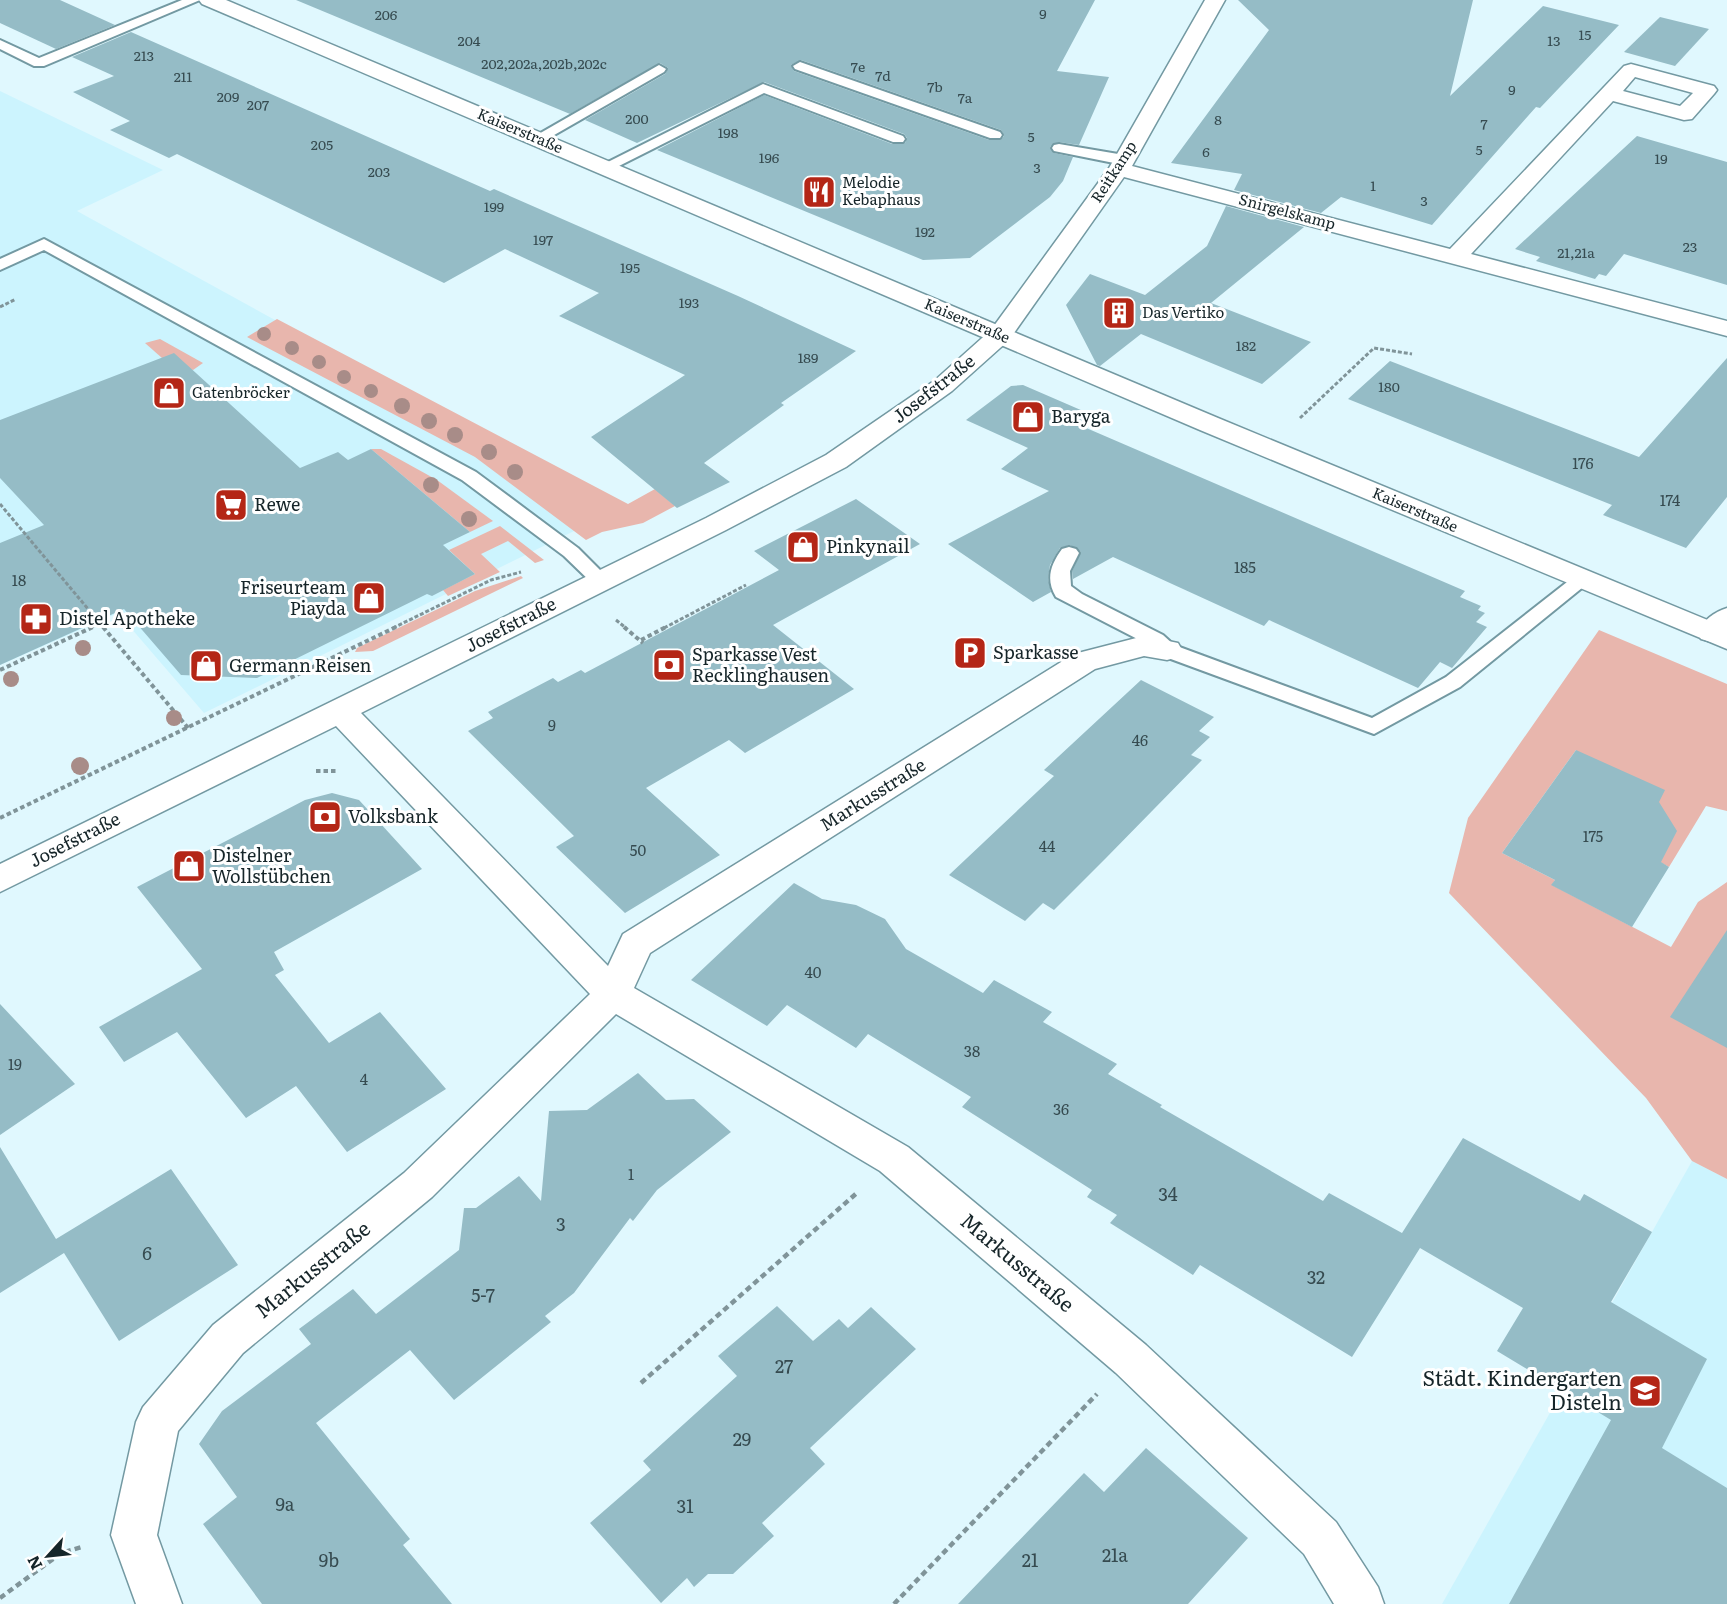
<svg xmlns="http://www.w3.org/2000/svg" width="1727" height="1604" font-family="Literata,serif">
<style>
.built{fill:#ccf4fe}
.green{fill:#e8b6ad}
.building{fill:#95bcc6;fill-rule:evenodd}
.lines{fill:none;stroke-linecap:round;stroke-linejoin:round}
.service-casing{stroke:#7399a2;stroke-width:4}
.minor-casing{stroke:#7399a2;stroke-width:3}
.secondary-casing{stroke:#7399a2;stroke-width:3}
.path-far2{stroke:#809499;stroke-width:3;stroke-dasharray:4 2;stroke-linecap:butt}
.path-far1{stroke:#809499;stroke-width:4;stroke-dasharray:4.5 3;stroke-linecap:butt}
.path{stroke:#809499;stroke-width:4.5;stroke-dasharray:6 4;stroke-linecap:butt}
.service{fill:#fff;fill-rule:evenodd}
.minor{fill:#fff;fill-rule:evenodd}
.secondary{fill:#fff;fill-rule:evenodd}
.tree{fill:#a88c88}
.labels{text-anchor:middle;stroke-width:6;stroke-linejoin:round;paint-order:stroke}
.far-number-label{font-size:14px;fill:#364b50}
.far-street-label{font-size:15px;fill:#162529;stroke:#fff}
.far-poi-label{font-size:15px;fill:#162529;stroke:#fff;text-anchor:start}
.number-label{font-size:15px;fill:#364b50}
.street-label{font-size:18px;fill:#162529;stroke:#fff}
.poi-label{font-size:18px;fill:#162529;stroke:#fff;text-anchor:start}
.near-number-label{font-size:18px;fill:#364b50}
.near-street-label{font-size:21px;fill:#162529;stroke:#fff}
.near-poi-label{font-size:21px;fill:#162529;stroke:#fff;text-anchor:end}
</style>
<rect width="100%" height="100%" fill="#e0f8fe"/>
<g class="built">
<polygon points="0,91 163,170 77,211 275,320 625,506 204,713 118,613 0,665"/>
<polygon points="1692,1161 1727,1179 1727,1604 1442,1604"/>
</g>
<g class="green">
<polygon points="277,319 628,504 655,489 675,506 643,523 602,532 586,540 475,457 247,337"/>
<polygon points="160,339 203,363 193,370 162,358 145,343"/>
<polygon points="371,449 381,449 437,480 493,521 470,532"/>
<polygon points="500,526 544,560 535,563 508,541 481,554 500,572 448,596 443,590 475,574 449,550"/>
<polygon points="521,576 523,578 373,651 355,652 357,648 475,591"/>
<polygon points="1599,630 1727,684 1727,811 1706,806 1669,867 1649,856 1576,750 1502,853 1555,880 1552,885 1671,947 1698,902 1727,882 1727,1179 1692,1161 1646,1098 1449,893 1468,818"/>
</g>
<g class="building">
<polygon points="0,0 60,0 115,25 56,49 0,23"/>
<path d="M296 0H1095L1057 71 1109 77 1079 145 1059 142 1050 147 1054 153 1073 157 1063 181 1050 197 970 258 923 260 657 150 764 95 892 144 905 143 907 138 904 134 764 82 637 143 585 120 665 74 668 68 660 63 570 114ZM801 60 1001 130 1004 136 1000 140H989L794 71 791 65Z"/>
<polygon points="1238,0 1473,0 1450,96 1543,6 1619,25 1540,108 1536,107 1432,225 1341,197 1321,213 1234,190 1242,174 1171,163 1269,30"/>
<polygon points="1660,17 1709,29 1675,66 1624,52"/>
<polygon points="131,32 490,191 494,189 738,296 856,351 781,403 784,405 704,463 730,482 677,508 591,437 685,375 559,316 599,293 505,249 444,283 177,154 169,158 110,130 130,121 73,92 114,76 72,57"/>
<polygon points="1637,136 1727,162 1727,285 1624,254 1606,276 1599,274 1595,279 1536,261 1540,257 1515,249"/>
<polygon points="1226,206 1304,227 1211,303 1311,342 1262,384 1141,334 1100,366 1097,365 1066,305 1090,274 1145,295 1207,246"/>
<polygon points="174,353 300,468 338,452 348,460 371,449 470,532 443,545 475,574 432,596 427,594 257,678 181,675 124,609 0,665 0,543 44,525 0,478 0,420"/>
<polygon points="1727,358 1727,497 1686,548 1603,515 1612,505 1348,399 1390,361 1639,457"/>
<polygon points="1023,385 1090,414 1077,424 1465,591 1460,597 1481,606 1478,610 1485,613 1476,622 1487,627 1452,668 1440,662 1418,688 1269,620 1264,626 1113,557 1073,579 1072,571 1081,552 1070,545 1060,548 1050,565 1048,578 1051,592 1033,602 948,544 1049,491 1001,469 1028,448 966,420 1011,386"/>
<polygon points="856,499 920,544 773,625 854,689 745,753 729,740 646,788 720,855 625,913 556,847 574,836 468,731 493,718 488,712 553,678 558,682 581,670 585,673 779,570 754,551"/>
<polygon points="1141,680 1214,717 1199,731 1210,737 1191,755 1202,760 1106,858 1054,910 1043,903 1025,921 949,875 1054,776 1044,770"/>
<polygon points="1576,750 1665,790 1659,802 1677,831 1661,862 1669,867 1632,927 1551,885 1555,880 1502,853"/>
<polygon points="332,793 359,800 422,869 274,952 284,970 275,975 329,1043 380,1012 446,1089 347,1152 296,1086 246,1118 177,1032 124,1062 99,1027 202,969 137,887 305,800"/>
<polygon points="794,883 822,899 856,905 885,919 906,949 983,993 994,980 1052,1012 1043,1022 1117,1064 1108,1074 1162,1105 1160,1107 1323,1201 1329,1193 1402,1233 1463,1138 1580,1201 1584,1194 1652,1232 1611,1302 1707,1359 1662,1448 1727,1488 1727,1604 1509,1604 1611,1420 1497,1351 1523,1308 1420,1248 1352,1357 1200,1265 1193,1275 1110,1223 1117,1215 1087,1197 1092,1190 962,1107 971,1097 868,1034 856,1048 787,1005 767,1026 691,980"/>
<polygon points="1727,930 1727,1048 1670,1017"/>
<polygon points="0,1004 75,1084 0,1135"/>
<polygon points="638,1073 666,1100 694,1099 731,1132 657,1190 633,1221 630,1218 574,1293 545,1316 551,1322 454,1400 410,1350 316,1423 410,1539 403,1545 452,1604 262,1604 203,1524 237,1497 199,1444 222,1411 311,1344 299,1329 353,1289 376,1314 459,1250 464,1208 476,1208 519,1176 541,1201 549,1111 587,1110"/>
<polygon points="0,1147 56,1239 171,1169 238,1265 119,1341 64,1253 0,1293"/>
<polygon points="777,1306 813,1341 839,1319 848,1328 871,1307 916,1349 810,1448 825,1464 762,1523 774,1536 733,1574 708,1574 694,1587 687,1578 661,1603 590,1523 651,1470 643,1461 737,1376 718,1356"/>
<polygon points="1146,1448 1248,1538 1188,1604 958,1604 1084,1473 1104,1492"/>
</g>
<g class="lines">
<g class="service-casing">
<g id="service">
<polygon points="182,0 200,0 44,66 34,66 0,49 0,40 39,58"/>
<polygon points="800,62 1000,132 1002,135 1000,138 990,138 795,69 793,66"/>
<polygon points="659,65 666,69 664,72 542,142 537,143 530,139"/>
<polygon points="763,84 903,136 905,139 903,142 893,142 764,93 611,170 601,170 598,167"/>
<polygon points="1059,144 1124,155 1132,160 1124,165 1054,151 1052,148 1054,145"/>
<polygon points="44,239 476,472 578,548 610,580 607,584 593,584 564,556 462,480 44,250 0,270 0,259"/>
<path d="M1069 547 1076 549 1079 553 1070 571 1071 586 1082 594 1163 635 1174 645 1372 718 1446 677 1576 575H1590L1593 579 1460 687 1374 734 1160 655 1149 645 1056 597C1045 579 1051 564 1062 549Z"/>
</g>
</g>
<g class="minor-casing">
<g id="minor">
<path d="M1205 0H1225L1132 166 1450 249 1624 66 1631 64 1714 86 1717 90 1714 94 1692 119 1684 120 1613 101 1471 254 1727 321V336L1124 177 1009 340 952 391 846 467 726 530 361 713 608 966 623 934 1074 654 1144 636 1178 643 1182 650 1178 657 1167 660 1144 656 1095 669 650 953 634 988 908 1147 1146 1345 1336 1522 1378 1587 1384 1604H1334L1304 1554 1116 1373 880 1171 616 1014 432 1197 243 1353 178 1431 157 1535 182 1604H136L111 1535 136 1422 143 1407 213 1325 404 1173 590 994 336 726 0 892V864L706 518 826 455 934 381 991 330 1109 168ZM1635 77 1693 93 1680 106 1623 91Z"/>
<path d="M1727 608V635L1712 642 1701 639 1697 632C1704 620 1714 612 1727 608Z"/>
</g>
</g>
<g class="secondary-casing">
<polygon id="secondary" points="199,0 226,0 1218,418 1727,628 1727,649 1200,430 202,4"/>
</g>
<g class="path-far2">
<polyline points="0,307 16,299"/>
<polyline points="1300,418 1374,348 1412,354"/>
<polyline points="0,504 104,628"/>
<polyline points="616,620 626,628"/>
<polyline points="90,628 101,623"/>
<polyline points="393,628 491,580 521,572"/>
<polyline points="664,628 746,585"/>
</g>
<g class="path-far1">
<polyline points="103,627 189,729"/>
<polyline points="624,627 643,643"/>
<polyline points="641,640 666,627"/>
<polyline points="0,670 93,627"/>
<polyline points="316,771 336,771"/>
<polyline points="0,818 396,627"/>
</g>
<g class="path">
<polyline points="641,1383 858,1192"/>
<polyline points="0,1598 61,1553 82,1547"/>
<polyline points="894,1604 1097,1394"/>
</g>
<use href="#service" class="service"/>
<use href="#minor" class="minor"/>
<use href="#secondary" class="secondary"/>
</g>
<g class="tree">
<circle cx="264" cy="334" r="7"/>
<circle cx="292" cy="348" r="7"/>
<circle cx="319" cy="362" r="7"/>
<circle cx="344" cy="377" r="7"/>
<circle cx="371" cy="391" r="7"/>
<circle cx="402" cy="406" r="8"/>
<circle cx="429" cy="421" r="8"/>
<circle cx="455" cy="435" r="8"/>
<circle cx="489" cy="452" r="8"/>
<circle cx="515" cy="472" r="8"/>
<circle cx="431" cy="485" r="8"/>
<circle cx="469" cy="519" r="8"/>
<circle cx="83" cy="648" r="8"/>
<circle cx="11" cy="679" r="8"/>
<circle cx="174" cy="718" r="8"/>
<circle cx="80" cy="766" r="9"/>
</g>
<defs>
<g id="restaurant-square" transform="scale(1.725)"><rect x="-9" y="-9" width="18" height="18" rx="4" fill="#b42616" stroke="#fff"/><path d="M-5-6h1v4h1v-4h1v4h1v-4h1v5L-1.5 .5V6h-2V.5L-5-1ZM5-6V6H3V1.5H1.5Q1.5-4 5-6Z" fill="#fff"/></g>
<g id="building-square" transform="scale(1.725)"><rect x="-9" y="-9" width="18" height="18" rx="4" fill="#b42616" stroke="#fff"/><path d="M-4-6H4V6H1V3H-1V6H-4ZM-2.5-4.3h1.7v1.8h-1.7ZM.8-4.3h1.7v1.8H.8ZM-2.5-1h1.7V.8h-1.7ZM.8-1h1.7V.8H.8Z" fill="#fff"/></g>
<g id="shop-square" transform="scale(1.725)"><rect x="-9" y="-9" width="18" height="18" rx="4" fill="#b42616" stroke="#fff"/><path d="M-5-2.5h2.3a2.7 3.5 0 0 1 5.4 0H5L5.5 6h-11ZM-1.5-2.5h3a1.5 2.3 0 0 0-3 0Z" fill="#fff"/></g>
<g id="supermarket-square" transform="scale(1.725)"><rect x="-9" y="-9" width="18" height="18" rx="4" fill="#b42616" stroke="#fff"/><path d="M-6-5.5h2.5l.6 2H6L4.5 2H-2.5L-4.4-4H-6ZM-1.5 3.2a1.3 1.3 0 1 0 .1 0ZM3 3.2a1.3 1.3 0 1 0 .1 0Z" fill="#fff"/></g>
<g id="pharmacy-square" transform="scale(1.725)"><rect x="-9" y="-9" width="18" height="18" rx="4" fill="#b42616" stroke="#fff"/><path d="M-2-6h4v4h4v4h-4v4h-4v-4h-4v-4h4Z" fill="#fff"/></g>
<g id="parking-square" transform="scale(1.725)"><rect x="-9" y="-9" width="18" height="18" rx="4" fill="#b42616" stroke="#fff"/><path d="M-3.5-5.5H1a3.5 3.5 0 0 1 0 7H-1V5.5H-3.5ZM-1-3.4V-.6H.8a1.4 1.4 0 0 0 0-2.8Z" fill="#fff"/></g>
<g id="bank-square" transform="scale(1.725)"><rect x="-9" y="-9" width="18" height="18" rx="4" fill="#b42616" stroke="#fff"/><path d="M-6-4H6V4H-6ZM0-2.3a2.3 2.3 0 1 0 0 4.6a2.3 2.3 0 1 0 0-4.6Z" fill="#fff"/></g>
<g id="school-square" transform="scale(1.725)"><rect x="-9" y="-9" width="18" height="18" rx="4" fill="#b42616" stroke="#fff"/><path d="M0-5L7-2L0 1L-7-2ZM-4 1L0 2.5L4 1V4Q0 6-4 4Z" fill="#fff"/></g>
</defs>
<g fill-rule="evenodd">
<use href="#restaurant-square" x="819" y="192"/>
<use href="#building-square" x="1119" y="313"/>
<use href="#shop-square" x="169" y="393"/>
<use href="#shop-square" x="1028" y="417"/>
<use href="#supermarket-square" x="231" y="505"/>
<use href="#shop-square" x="803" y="547"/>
<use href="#shop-square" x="369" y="598"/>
<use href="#pharmacy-square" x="36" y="619"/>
<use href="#parking-square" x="970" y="653"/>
<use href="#bank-square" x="669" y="665"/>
<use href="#shop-square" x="206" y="666"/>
<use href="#bank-square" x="325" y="817"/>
<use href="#shop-square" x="189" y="866"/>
<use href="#school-square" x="1645" y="1391"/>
</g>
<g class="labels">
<g class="far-number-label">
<text x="1043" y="19">9</text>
<text x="386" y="20">206</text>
<text x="1585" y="40">15</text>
<text x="469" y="46">204</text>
<text x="1554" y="46">13</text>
<text x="144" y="61">213</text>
<text x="544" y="69">202,202a,202b,202c</text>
<text x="858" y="72">7e</text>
<text x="883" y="81">7d</text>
<text x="183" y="82">211</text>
<text x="935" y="92">7b</text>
<text x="1512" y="95">9</text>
<text x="228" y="102">209</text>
<text x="965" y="103">7a</text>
<text x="258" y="110">207</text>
<text x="637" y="124">200</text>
<text x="1218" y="125">8</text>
<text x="1484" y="129">7</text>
<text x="728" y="138">198</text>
<text x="1031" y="142">5</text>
<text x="322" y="150">205</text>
<text x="1479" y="155">5</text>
<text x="1206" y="157">6</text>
<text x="769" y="163">196</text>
<text x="1661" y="164">19</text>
<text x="1037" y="173">3</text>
<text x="379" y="177">203</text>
<text x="1373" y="191">1</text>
<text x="1424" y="206">3</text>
<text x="494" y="212">199</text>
<text x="925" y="237">192</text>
<text x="543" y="245">197</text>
<text x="1690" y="252">23</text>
<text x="1576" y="258">21,21a</text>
<text x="630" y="273">195</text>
<text x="689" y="308">193</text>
<text x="1246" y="351">182</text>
<text x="808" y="363">189</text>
<text x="1389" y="392">180</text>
</g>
<g class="far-street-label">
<text transform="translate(520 131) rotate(23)" y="5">Kaiserstraße</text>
<text transform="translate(1114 172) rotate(-57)" y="5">Reitkamp</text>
<text transform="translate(1287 212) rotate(15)" y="5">Snirgelskamp</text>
<text transform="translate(967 321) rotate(23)" y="5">Kaiserstraße</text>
<text transform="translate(1415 510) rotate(23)" y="5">Kaiserstraße</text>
</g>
<g class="far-poi-label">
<text x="842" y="188">Melodie<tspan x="842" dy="17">Kebaphaus</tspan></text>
<text x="1142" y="318">Das Vertiko</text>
<text x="192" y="398">Gatenbröcker</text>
</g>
<g class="number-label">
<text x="1583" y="469">176</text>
<text x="1670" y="506">174</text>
<text x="1245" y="573">185</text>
<text x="19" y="586">18</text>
<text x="552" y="731">9</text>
<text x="1140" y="746">46</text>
<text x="1593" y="842">175</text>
<text x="1047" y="852">44</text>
<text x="638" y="856">50</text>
<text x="813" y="978">40</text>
<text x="972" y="1057">38</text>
<text x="15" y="1070">19</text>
<text x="364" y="1085">4</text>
<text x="1061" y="1115">36</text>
<text x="631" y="1180">1</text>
</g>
<g class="street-label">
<text transform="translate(934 389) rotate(-38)" y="6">Josefstraße</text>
<text transform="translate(511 625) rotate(-27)" y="6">Josefstraße</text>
<text transform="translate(873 795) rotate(-32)" y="6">Markusstraße</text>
<text transform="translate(75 840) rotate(-27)" y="6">Josefstraße</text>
</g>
<g class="poi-label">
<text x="1051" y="423">Baryga</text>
<text x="254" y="511">Rewe</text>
<text x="826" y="553">Pinkynail</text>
<text x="346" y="594" text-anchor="end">Friseurteam<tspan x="346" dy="21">Piayda</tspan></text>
<text x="59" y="625">Distel Apotheke</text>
<text x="993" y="659">Sparkasse</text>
<text x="692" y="661">Sparkasse Vest<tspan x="692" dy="21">Recklinghausen</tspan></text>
<text x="229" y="672">Germann Reisen</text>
<text x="348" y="823">Volksbank</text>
<text x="212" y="862">Distelner<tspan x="212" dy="21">Wollstübchen</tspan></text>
</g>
<g class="near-number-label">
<text x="1168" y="1201">34</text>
<text x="561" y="1231">3</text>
<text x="147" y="1260">6</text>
<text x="1316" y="1284">32</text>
<text x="483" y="1302">5-7</text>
<text x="784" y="1373">27</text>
<text x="742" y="1446">29</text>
<text x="285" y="1511">9a</text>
<text x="685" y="1513">31</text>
<text x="1115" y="1562">21a</text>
<text x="329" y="1567">9b</text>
<text x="1030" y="1567">21</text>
</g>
<g class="near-street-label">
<text transform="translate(1017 1263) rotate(40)" y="7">Markusstraße</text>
<text transform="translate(313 1270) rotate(-39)" y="7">Markusstraße</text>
</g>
<g class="near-poi-label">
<text x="1622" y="1386">Städt. Kindergarten<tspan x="1622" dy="24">Disteln</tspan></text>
</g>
</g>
<g transform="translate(48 1556) rotate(243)" stroke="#ffffff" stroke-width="4.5" paint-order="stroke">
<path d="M0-4.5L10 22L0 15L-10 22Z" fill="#162529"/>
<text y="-9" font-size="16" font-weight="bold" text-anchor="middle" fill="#162529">N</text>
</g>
</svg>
